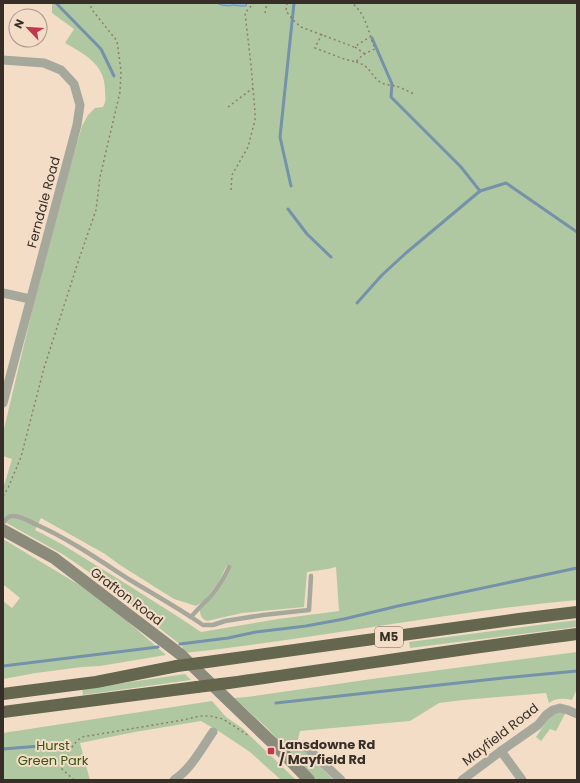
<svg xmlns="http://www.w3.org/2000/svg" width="580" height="783" font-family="Poppins,sans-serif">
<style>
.green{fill:#b0c8a1;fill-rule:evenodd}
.water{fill:#8fbde4;stroke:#7592ab}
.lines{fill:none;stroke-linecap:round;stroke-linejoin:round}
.stream{stroke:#7592ab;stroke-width:3}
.path{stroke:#8d7e70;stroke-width:1.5;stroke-dasharray:2 3;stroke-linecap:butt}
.lane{stroke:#a6a89c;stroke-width:4.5}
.street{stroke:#a6a89c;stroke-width:9}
.secondary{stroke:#8a8b7a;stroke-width:12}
.highway{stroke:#64664d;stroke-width:12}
.highway-bridge{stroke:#64664d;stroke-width:12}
.poi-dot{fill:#c5354b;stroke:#f3ddc7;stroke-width:1.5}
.labels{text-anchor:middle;stroke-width:4;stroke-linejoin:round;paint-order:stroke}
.shield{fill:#f3ddc7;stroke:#6f6357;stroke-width:1}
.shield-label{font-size:12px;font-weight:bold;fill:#372f27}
.street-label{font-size:13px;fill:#372f27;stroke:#f3ddc7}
.poi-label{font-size:13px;font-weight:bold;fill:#372f27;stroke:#f3ddc7;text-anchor:start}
.park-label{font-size:13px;fill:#335712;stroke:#f3ddc7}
</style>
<rect width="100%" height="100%" fill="#f3ddc7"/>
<g class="green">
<path d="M52 3H577V600C445 612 316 639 184 653L182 646 158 627 132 605 96 577 64 555 3 521V489L12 459 3 456V433L32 311 72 160 82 126 88 115 95 108 103 107C107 99 105 98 105 90 105 64 84 54 65 43L74 29 52 13ZM41 518 105 554 120 565 174 599 196 606 204 601 218 583 227 565 230 570C223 585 212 598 200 610 200 616 202 619 207 621L242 613 304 607 307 572 328 569 336 567 339 611 278 619 201 632C170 611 139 592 107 572 84 558 60 542 35 530Z"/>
<polygon points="3,539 81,586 126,620 166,655 100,666 82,667 36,673 3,679 3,601 12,608 20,598 4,585 3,586"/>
<polygon points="577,620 577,627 410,648 409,642 545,624"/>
<path d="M577 652V691H576L572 700C564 698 555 698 549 703L546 693 463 700 439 703 410 721 300 731 297 744 334 780H316L266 727 234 698 247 697 379 678Z"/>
<polygon points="185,674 191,680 83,695 82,689"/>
<polygon points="212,701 226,717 242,728 296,780 281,780 250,752 220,732 201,721 135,732 80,743 90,780 3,780 3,733"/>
<polygon points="566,712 556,731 550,729 541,741 536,737 550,716 554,713"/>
</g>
<polygon class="water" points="217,3 247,3 246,6 240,6 232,5 230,6 221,5"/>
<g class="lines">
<g class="stream">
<polyline points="56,3 101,49 114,76"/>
<polyline points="372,38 392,84 391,97 461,167 480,191 506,183 577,232"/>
<polyline points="291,186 280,137 294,3"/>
<polyline points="288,209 307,234 331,257"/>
<polyline points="357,303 382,275 406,253 480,191"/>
<polyline points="180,644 228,638 256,632 306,626 344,619 398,606 577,568"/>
<polyline points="3,666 158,647"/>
<polyline points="276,703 503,678 577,671"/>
<polyline points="3,749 40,746"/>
</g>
<g class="path">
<polyline points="287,3 286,11 293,20 301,27 354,47 370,37"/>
<polyline points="265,13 267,3"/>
<path d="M322 34 315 48 344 59 356 62C361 55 368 52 375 49 369 34 366 14 352 3"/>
<polyline points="355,47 365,54"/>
<path d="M356 62C371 66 370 75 380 82 384 85 391 85 396 86 402 88 408 91 414 94"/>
<polyline points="228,107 253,88"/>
<polyline points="231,190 232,175 248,147 255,120 255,112 251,65 245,13 254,3"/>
<polyline points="3,496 8,488 21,457 44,368 78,262 96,210 100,177 120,92 121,71 117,41 93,11 89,3"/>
<path d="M74 780 62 769C67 757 71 744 82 737L183 720 200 716H210L223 719 249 736"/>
</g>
<g class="lane">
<path d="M3 523C5 520 8 516 12 516 19 515 29 521 35 524 69 539 99 560 130 580 150 592 171 604 191 617"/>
<path d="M229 567C225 577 214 594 206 601 201 606 196 611 191 617L203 625H213L225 621 263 615 309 610 311 576"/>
</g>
<g class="street">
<polyline points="3,60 44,63 61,70 74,84 80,105 77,125 3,403"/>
<polyline points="3,293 30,299"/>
<polyline points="304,745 341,780"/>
<polyline points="501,751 522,780"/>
<path d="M174 780C191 769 201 749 213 732"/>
<polyline points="462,780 501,751 538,725 546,715 553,710 560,708 568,710 577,714"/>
</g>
<polyline class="secondary" points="3,530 54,558 180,654 282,752 309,780"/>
<g class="highway">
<polyline points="200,663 519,619 577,612"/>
<path d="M221 684C340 668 458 649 577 634"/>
<polyline points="3,694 96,682 177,666"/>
<polyline points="3,712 197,687"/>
</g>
<g class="highway-bridge">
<polyline points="177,666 200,663"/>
<polyline points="197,687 221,684"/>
</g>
</g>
<rect class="poi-dot" x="267" y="747" width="8" height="8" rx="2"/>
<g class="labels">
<rect class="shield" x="375" y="627" width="28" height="20" rx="3"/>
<g class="shield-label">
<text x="389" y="641">M5</text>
</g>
<g class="street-label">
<text transform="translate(43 202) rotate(-75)" y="5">Ferndale Road</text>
<text transform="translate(127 596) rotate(37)" y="5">Grafton Road</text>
<text transform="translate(500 734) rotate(-38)" y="5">Mayfield Road</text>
</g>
<g class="poi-label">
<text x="279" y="749">Lansdowne Rd<tspan x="279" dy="15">/ Mayfield Rd</tspan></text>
</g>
<g class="park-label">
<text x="53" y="750">Hurst<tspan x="53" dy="15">Green Park</tspan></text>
</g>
</g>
<rect width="580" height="783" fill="none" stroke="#372f27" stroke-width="8"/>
<g transform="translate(28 28) rotate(295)"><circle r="19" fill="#f3ddc7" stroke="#a89787"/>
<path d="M0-3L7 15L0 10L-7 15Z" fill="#c5354b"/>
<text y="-6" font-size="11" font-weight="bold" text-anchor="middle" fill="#372f27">N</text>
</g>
</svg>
